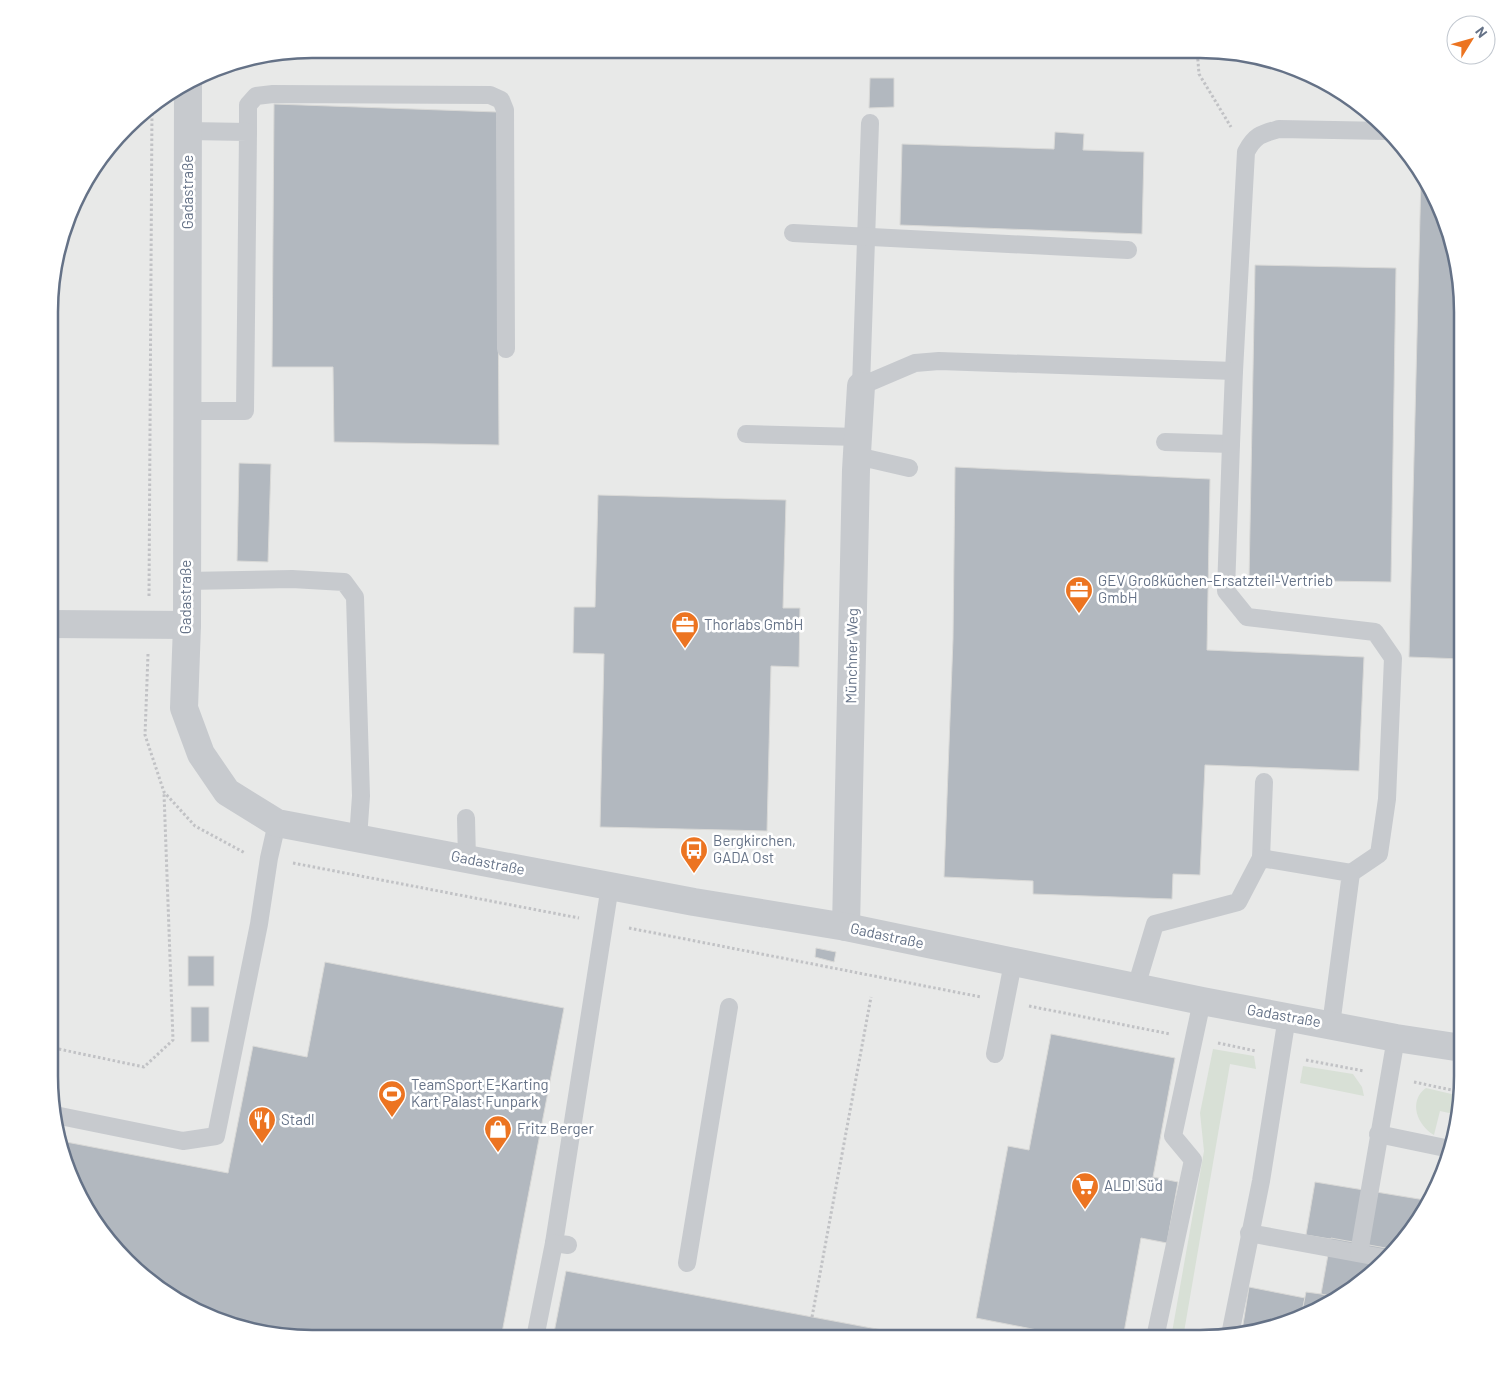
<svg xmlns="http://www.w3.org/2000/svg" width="1511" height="1387" font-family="Barlow,sans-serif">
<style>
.built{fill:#e8e9e8}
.green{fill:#d8e0d6}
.building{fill:#b2b8bf;stroke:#d9d9d7}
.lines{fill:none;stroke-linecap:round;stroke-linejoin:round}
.path{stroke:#c1c2c5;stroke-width:3;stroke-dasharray:2.5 2.5;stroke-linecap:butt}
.service{stroke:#c7cace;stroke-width:18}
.minor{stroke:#c7cace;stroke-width:28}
.tertiary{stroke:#c7cace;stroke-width:28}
.labels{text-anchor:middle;stroke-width:5;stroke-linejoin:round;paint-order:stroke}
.street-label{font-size:15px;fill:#657287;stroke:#fff}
.poi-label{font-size:15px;fill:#657287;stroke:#fff;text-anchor:start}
.rim{fill:none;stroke:#657287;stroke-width:2.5}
</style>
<rect width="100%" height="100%" fill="#f7f8f5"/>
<polygon class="built" points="312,49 1217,49 1316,76 1397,139 1442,211 1462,294 1462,1075 1457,1127 1435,1191 1372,1273 1300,1318 1216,1338 312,1338 260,1333 196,1311 114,1248 69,1176 49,1092 51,277 84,181 139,114 227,63"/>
<g class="green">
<polygon points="1213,1049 1254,1056 1256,1069 1230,1064 1183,1338 1171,1338 1204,1151 1200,1113"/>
<polygon points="1303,1066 1353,1074 1362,1087 1364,1096 1300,1083"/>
<path d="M1426 1088 1460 1096 1458 1115 1440 1111 1434 1135C1417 1125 1408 1101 1426 1088Z"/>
</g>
<g class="building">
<polygon points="870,78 894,78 894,107 869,108"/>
<polygon points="274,104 497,112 499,445 334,442 333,367 272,367"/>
<polygon points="1055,132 1084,134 1083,150 1144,152 1142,234 900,225 902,144 1054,149"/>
<polygon points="1421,176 1442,211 1462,294 1462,659 1409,657"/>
<polygon points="1255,265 1396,268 1391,582 1249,580"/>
<polygon points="239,463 271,464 268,562 237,561"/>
<polygon points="955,467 1210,479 1207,650 1364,657 1359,771 1205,765 1200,875 1173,874 1172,899 1033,894 1033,881 944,877 953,639"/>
<polygon points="598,495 786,500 783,608 800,608 799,667 771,666 767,831 600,827 604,654 573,653 574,607 595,607"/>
<polygon points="816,948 836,952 834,962 815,957"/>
<rect x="188" y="956" width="26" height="30"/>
<polygon points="325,962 564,1008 501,1338 312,1338 260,1333 196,1311 114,1248 69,1176 61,1141 228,1173 253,1046 307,1057"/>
<rect x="191" y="1007" width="18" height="35"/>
<polygon points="1051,1034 1175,1058 1153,1177 1178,1182 1167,1243 1141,1238 1123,1338 1078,1338 976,1318 1008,1146 1029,1150"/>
<polygon points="1315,1182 1425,1200 1424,1206 1391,1249 1306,1235"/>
<polygon points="1331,1238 1391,1249 1372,1273 1334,1297 1321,1294"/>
<polygon points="566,1271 748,1305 925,1338 553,1338"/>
<polygon points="1249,1287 1305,1298 1301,1317 1242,1331"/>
<polygon points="1306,1292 1321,1294 1334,1297 1301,1317"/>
</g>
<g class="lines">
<g class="path">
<polyline points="1197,49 1199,74 1231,127"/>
<polyline points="149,596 152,106"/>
<polyline points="148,654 145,735 164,792 195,826 245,853"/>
<polyline points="293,863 579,918"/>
<polyline points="629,928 981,997"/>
<polyline points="1029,1006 1170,1034"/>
<polyline points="1218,1043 1256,1051"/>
<polyline points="49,1047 144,1067 173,1040 164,793"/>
<polyline points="1306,1060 1364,1071"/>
<polyline points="1414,1082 1461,1092"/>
<polyline points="812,1317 871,997"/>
</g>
<g class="service">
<path d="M870 123 861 386 915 363 939 361 1234 371 1246 152C1255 135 1261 134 1279 129L1388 131"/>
<polyline points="248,132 248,105 256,96 273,94 490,95 501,100 505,110 506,349"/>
<polyline points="81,189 86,178"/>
<polyline points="793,233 1128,250"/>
<polyline points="188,411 245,411 248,132 188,131"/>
<polyline points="746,434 858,437"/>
<polyline points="1165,442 1231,444 1226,591 1247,617 1375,632 1393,658 1387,799 1379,854 1351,873"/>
<polyline points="1231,444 1234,371"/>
<polyline points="857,456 909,468"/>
<polyline points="186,581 292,579 344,582 355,597 361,796 358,838"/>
<polyline points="466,818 467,860"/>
<polyline points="1261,858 1264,782"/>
<polyline points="1136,987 1155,924 1238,902 1261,858 1351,873 1331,1025"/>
<polyline points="995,1054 1013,963"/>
<polyline points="55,1115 183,1141 216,1136 259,924 269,858 277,823"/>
<polyline points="1378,1134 1450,1149"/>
<polyline points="1249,1233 1384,1258"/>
<polyline points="568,1245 554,1243 610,886"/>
<polyline points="1359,1253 1396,1038"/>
<polyline points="687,1263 729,1007"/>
<polyline points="1230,1335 1261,1181 1287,1017"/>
<polyline points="535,1338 554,1243"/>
<polyline points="1155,1338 1193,1160 1173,1136 1202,1001"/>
</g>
<g class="minor">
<polyline points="50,624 187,625"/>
<polyline points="846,927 856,470 861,386"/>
</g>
<polyline class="tertiary" points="188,85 187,625 184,708 201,754 227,792 277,823 694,902 846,927 1202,1001 1396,1038 1462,1048"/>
</g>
<defs>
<g id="office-pin" transform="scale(1.4375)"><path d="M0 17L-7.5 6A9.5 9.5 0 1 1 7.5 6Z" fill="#ec7421" stroke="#fff"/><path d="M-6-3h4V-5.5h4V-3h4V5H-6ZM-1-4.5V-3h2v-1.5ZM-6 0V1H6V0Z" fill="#fff"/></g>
<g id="bus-pin" transform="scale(1.4375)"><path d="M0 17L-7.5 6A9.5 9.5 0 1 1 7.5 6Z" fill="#ec7421" stroke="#fff"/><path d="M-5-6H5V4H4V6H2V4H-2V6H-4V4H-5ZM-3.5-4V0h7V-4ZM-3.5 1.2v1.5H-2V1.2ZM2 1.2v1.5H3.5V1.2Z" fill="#fff"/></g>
<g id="stadium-pin" transform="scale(1.4375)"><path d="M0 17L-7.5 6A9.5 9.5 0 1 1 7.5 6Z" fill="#ec7421" stroke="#fff"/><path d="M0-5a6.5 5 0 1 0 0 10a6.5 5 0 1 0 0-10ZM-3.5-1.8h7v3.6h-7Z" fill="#fff"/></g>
<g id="restaurant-pin" transform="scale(1.4375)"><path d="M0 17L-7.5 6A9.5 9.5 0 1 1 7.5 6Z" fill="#ec7421" stroke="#fff"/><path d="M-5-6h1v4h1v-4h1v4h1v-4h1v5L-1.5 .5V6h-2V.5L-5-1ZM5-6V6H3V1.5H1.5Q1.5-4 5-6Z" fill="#fff"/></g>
<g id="shop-pin" transform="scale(1.4375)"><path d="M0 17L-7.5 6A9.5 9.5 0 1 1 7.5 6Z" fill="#ec7421" stroke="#fff"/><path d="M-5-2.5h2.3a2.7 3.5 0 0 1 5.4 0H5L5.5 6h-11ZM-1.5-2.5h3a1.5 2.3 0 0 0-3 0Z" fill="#fff"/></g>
<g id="supermarket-pin" transform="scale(1.4375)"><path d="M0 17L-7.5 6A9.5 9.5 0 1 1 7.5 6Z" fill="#ec7421" stroke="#fff"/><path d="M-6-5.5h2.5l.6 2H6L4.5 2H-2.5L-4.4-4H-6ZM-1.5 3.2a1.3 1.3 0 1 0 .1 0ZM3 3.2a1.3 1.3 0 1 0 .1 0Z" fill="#fff"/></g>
</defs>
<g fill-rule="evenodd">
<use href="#office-pin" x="1079" y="590"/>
<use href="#office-pin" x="685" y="625"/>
<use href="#bus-pin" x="694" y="850"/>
<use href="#stadium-pin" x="392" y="1094"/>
<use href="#restaurant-pin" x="262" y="1120"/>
<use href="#shop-pin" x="498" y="1129"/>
<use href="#supermarket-pin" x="1085" y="1186"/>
</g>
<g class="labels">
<g class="street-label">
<text transform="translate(188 192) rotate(-90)" y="5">Gadastraße</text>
<text transform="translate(186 597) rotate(-90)" y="5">Gadastraße</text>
<text transform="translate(852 656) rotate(-89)" y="5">Münchner Weg</text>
<text transform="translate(488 863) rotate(11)" y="5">Gadastraße</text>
<text transform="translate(887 936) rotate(12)" y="5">Gadastraße</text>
<text transform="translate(1284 1016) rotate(10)" y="5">Gadastraße</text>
</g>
<g class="poi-label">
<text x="1098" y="586">GEV Großküchen-Ersatzteil-Vertrieb<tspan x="1098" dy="17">GmbH</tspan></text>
<text x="704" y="630">Thorlabs GmbH</text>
<text x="713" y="846">Bergkirchen,<tspan x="713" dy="17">GADA Ost</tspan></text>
<text x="411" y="1090">TeamSport E-Karting<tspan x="411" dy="17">Kart Palast Funpark</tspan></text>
<text x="281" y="1125">Stadl</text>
<text x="517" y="1134">Fritz Berger</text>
<text x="1104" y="1191">ALDI Süd</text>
</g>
</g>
<path d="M0 0H1511V1387H0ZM312 58H1200A254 254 0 0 1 1454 312V1076A254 254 0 0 1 1200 1330H312A254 254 0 0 1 58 1076V312A254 254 0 0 1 312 58Z" fill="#fff" fill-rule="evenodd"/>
<path class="rim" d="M312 58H1200A254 254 0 0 1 1454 312V1076A254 254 0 0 1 1200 1330H312A254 254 0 0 1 58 1076V312A254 254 0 0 1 312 58Z"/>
<g transform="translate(1471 40) rotate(53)"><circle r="24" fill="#ffffff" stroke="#c1c7cf"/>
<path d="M0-4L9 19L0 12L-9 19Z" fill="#ec7421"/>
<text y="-8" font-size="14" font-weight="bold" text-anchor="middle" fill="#657287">N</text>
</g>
</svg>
